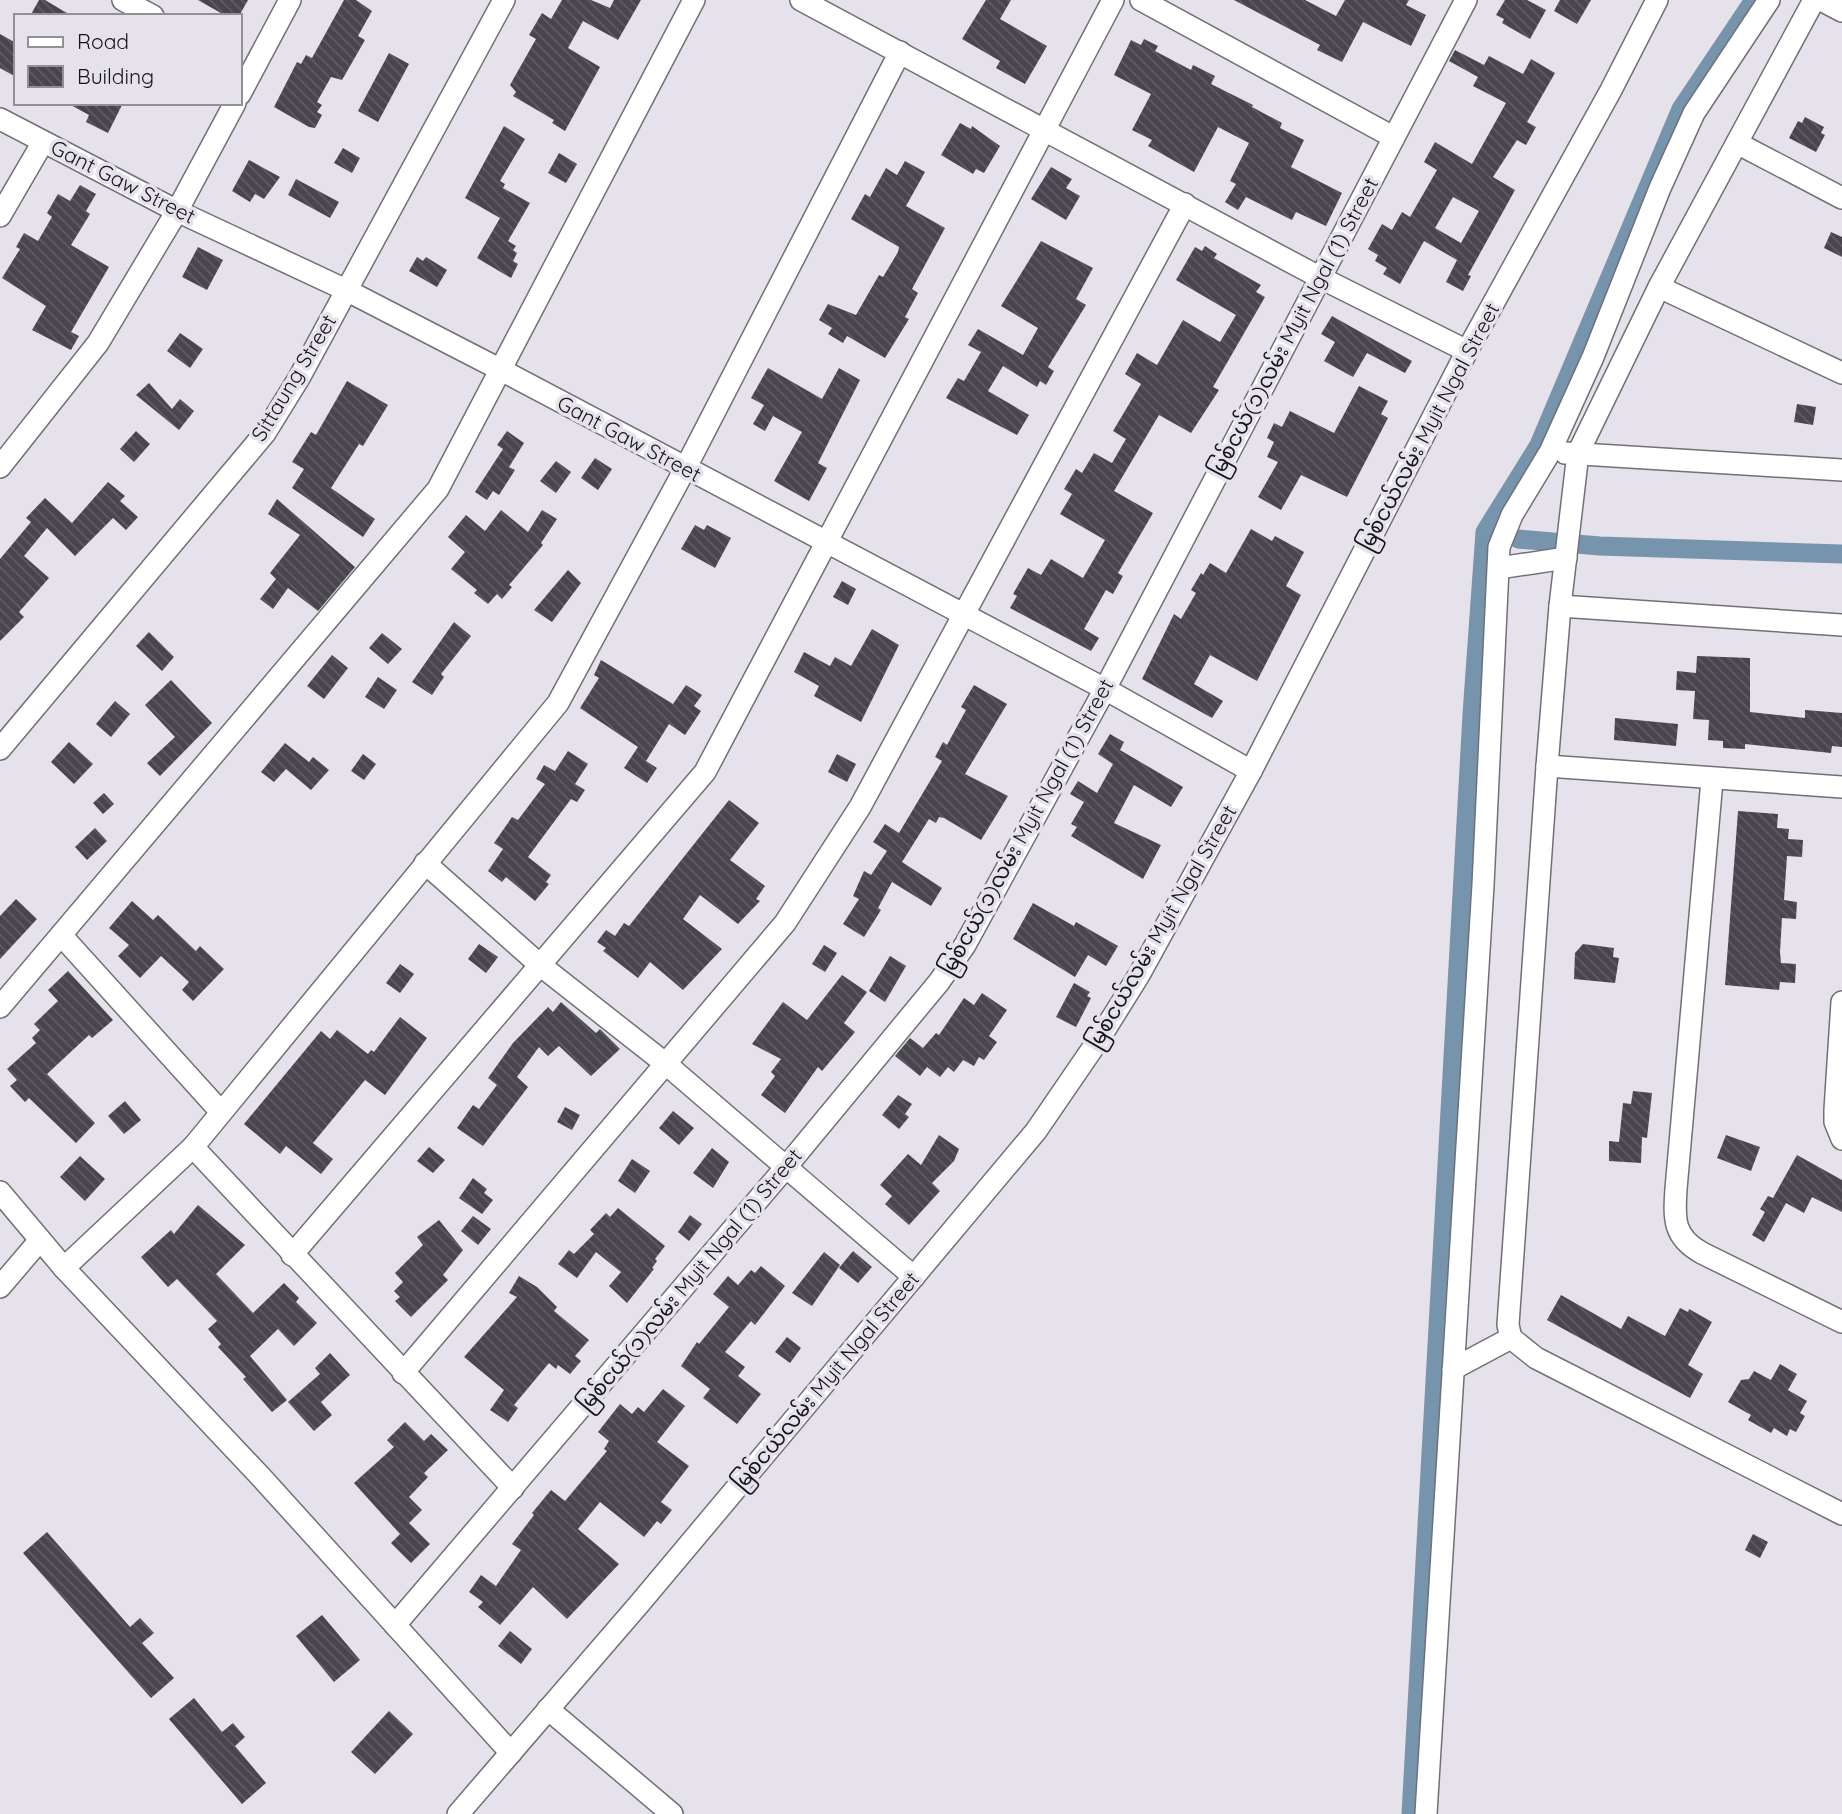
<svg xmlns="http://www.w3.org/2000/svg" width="1842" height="1814" font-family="Quicksand,'Noto Sans Myanmar',sans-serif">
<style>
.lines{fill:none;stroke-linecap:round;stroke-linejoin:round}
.canal{stroke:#7794ad;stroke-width:19}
.building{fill:url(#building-back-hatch);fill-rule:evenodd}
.minor-casing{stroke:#726f77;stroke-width:24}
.minor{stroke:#fff;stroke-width:21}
.labels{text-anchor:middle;stroke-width:7;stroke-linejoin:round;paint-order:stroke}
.street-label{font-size:21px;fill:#151417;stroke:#e6e2eb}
</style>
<defs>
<pattern id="building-back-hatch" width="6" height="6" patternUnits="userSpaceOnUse" patternTransform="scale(1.75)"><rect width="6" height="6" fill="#48454c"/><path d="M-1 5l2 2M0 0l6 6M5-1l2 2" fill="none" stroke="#5f5c62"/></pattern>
</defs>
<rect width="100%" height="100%" fill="#e6e2eb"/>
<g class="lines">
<g class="canal">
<polyline points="1518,539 1600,546 1842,554"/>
<polyline points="1411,1814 1472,714 1485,532 1539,445 1681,109 1754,0"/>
</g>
</g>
<g class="building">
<polygon points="39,0 45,0 72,16 30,16"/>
<polygon points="198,0 248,0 239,16 226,16"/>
<polygon points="344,0 356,0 372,11 358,36 365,40 342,80 331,77 317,102 322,105 317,112 322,115 315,128 309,127 274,107 297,62 301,64 306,55 312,58"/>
<polygon points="562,0 591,0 610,8 614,0 641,0 618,40 583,21 568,48 600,67 565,131 552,123 554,120 513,96 516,92 510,85 536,39 529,35 542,13 551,19"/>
<polygon points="986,0 1011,0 1000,19 1047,46 1025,84 996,68 1000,61 962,39"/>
<polygon points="1234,0 1305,0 1336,16 1345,0 1409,0 1406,5 1426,15 1411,46 1363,22 1342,62 1317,50 1320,45"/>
<polygon points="1505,0 1527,0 1546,10 1530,39 1502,23 1504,19 1496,15"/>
<polygon points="1560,0 1591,0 1577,24 1554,11"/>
<polygon points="0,34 16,43 16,77 0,68"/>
<polygon points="1144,39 1158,46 1155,51 1191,70 1193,65 1215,76 1211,84 1253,105 1252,107 1282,123 1280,128 1304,140 1291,167 1342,193 1326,226 1296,212 1292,220 1246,197 1238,210 1225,202 1236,184 1230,181 1249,143 1218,127 1194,172 1148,146 1152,140 1132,130 1151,94 1114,75 1131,40 1141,45"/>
<path d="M1455 50 1484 65 1489 56 1523 74 1531 59 1555 73 1527 122 1536 127 1526 145 1517 140 1493 177 1515 190 1468 275 1471 276 1463 291 1446 282 1457 260 1424 241 1400 284 1383 274 1387 268 1375 261 1378 255 1368 249 1382 224 1392 230 1402 212 1410 217 1437 170 1424 162 1435 142 1472 164 1506 103 1473 86 1478 77 1449 61ZM1453 197 1479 211 1461 243 1435 228Z"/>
<polygon points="389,53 409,64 378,122 358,111"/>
<polygon points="67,103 123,103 108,133 86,122 89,115"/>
<polygon points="1805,117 1824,127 1821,133 1825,135 1816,152 1789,138 1798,121 1802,123"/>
<polygon points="960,123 971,129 972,126 1000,146 984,173 976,169 973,174 941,155"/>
<polygon points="504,126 525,139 500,181 505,184 503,188 530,203 508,241 516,246 513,250 517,253 513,261 518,264 511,278 477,258 500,218 465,198"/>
<polygon points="343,148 360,158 352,173 334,163"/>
<polygon points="559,153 577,164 566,183 548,173"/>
<polygon points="249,160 280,177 264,199 255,194 250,202 232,191"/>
<polygon points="905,161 925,172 906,206 945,228 912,289 918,293 905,317 909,319 885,358 847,336 843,343 828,334 832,328 819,320 828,304 856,315 879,275 883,277 898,252 899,247 851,219 865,194 870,197 886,168 897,175"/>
<polygon points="1051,167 1072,179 1066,188 1080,196 1066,220 1031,199"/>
<polygon points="296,179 339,202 330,218 288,195"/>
<polygon points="80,185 96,194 86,211 90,214 71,245 109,267 71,332 79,336 71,350 32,330 46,306 2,278 20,249 16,247 24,233 38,241 52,217 47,213 58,194 70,201"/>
<polygon points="1831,232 1842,237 1842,257 1824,248"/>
<polygon points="1041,241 1093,268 1076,299 1086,305 1048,367 1054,371 1046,385 1040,381 1037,387 1003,366 988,391 1029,415 1017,435 946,398 958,378 964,381 981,352 968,345 978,329 1023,355 1038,328 1001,306"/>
<polygon points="1205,246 1217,254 1214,258 1261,285 1256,292 1265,297 1213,387 1219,390 1191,433 1159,415 1114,491 1153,513 1118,573 1123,576 1113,594 1106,590 1084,629 1099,638 1091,651 1010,608 1017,596 1013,594 1028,568 1041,575 1051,559 1083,578 1105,540 1060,514 1072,494 1064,489 1076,469 1082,473 1094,453 1112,463 1126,439 1113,431 1141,384 1125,374 1137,353 1157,365 1183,320 1220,342 1236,315 1176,280 1195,247 1202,251"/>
<polygon points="198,247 223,260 207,290 182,277"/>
<polygon points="417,257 423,261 426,257 447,270 437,287 409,271"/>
<polygon points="1332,316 1412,361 1405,373 1367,353 1353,377 1324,361 1335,342 1321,334"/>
<polygon points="180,333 203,349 190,368 167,351"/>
<polygon points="768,368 822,399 839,368 860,380 818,463 827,468 809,501 774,481 802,432 773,416 765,431 753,424 764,405 751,398"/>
<polygon points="347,381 388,405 363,446 359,444 331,488 375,519 363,537 292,488 304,469 292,462 311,432 316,435"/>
<polygon points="149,383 172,409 180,399 194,411 179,430 136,395"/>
<polygon points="1359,386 1388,401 1381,414 1388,418 1347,497 1301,475 1281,510 1258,497 1278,462 1267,457 1274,442 1267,438 1274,423 1282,427 1290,411 1334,433"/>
<polygon points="1797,404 1816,407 1813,425 1794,422"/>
<polygon points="136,431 150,444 134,462 120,449"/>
<polygon points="507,431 524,443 509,467 515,470 499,495 493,491 487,500 475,492 503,449 497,445"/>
<polygon points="595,458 612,469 598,490 581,478"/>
<polygon points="556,461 571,472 556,493 540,481"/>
<polygon points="108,482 125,496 120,501 138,517 126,530 113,518 75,556 47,528 24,556 49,578 19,612 24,617 0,641 0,559 31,522 26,518 45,498 72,523"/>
<polygon points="277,499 355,567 318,611 288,588 273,609 260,599 276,579 270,573 300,535 268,514"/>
<polygon points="501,510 528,532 542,510 557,519 541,543 543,545 509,585 512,587 502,599 497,594 488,604 474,593 477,590 451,569 465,552 448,537 466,515 485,531"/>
<polygon points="695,525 704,530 707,525 731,538 715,568 681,549"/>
<polygon points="1251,529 1272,541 1275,536 1304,552 1286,586 1301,595 1257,681 1210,655 1194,684 1223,701 1212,718 1142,679 1174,614 1181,619 1196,593 1191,590 1201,573 1203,575 1210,563 1226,573"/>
<polygon points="568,570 581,583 552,622 534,610"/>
<polygon points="842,581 856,589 848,605 833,597"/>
<polygon points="454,622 471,636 441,674 444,677 432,695 412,682"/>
<polygon points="872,629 899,645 861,722 814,696 819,686 794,672 804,652 830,666 835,657 851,666"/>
<polygon points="149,632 174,657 162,671 136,646"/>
<polygon points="382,633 402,649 388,664 369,648"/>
<polygon points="332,655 348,668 324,699 307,686"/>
<polygon points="1697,656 1750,658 1750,712 1805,718 1805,710 1842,713 1842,747 1832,746 1831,753 1745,744 1745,749 1723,748 1723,741 1708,740 1709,720 1693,719 1695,691 1676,690 1677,671 1696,673"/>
<polygon points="601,660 673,704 686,685 702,695 694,706 701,711 685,735 669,724 646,761 657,768 647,783 624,768 638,747 580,708 599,678 594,675"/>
<polygon points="378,677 397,690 384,709 365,697"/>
<polygon points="171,680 212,723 160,776 147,763 175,737 145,705"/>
<polygon points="974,685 1007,704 965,774 1008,796 981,840 944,818 939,817 936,823 929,819 902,862 942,888 931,906 892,882 878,908 881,910 864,937 843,924 859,899 853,896 864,871 871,875 887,851 873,842 885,824 899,833 942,761 935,757 943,742 947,745 966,710 961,707"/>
<polygon points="115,701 130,714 111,737 96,724"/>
<polygon points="1615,718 1678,724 1676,746 1614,740"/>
<polygon points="1110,734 1124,742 1120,750 1183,787 1171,807 1134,785 1114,823 1161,845 1143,879 1071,836 1077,827 1071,824 1084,802 1070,794 1078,781 1097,793 1113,764 1098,754"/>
<polygon points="69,742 93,764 74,784 51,762"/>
<polygon points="285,743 309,762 313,757 329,770 311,790 286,769 274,782 261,772"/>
<polygon points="568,751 588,764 575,784 585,790 577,802 571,799 528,857 551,875 546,882 549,884 535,901 506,877 502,882 488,871 503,849 494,843 512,817 518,820 545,784 536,779 544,765 555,771"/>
<polygon points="363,754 376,764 364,780 351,771"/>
<polygon points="837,754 856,764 847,782 828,772"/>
<polygon points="104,793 114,804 103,814 93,803"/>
<polygon points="729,800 759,823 730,860 765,886 756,899 760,901 738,924 700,895 683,919 722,949 683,990 650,962 638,978 603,951 606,948 597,942 606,930 615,936 624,923 629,926"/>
<polygon points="1738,811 1778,814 1777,828 1789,829 1788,839 1803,840 1802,857 1787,856 1784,900 1797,902 1796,919 1782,918 1780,952 1781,963 1796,964 1795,983 1780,982 1779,990 1725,985"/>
<polygon points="95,828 107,841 87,860 75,847"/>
<polygon points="16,899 37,919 0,959 0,916"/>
<polygon points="132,901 153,920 158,915 196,951 200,946 224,969 193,1001 182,990 189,982 161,956 140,978 118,956 129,945 109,928"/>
<polygon points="1033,903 1074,926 1076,922 1118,946 1106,966 1088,955 1075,977 1013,939"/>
<polygon points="479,944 498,957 486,973 468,959"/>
<polygon points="1583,944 1614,948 1613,957 1619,958 1615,983 1574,979 1575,953"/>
<polygon points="824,945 837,953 825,972 812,964"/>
<polygon points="890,956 906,966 885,1002 869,991"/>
<polygon points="400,964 414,974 400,993 386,983"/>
<polygon points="68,971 113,1020 92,1038 89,1035 47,1074 95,1123 76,1143 29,1098 25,1102 10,1086 17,1080 7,1069 36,1043 32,1038 40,1030 34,1024 58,1001 48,990"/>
<polygon points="842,975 867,992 844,1023 855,1032 822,1071 818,1067 785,1113 761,1095 775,1076 771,1072 781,1059 752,1044 783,1002 807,1020"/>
<polygon points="1074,983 1090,992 1087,996 1091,998 1076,1027 1056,1017"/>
<polygon points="982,993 1007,1010 989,1036 997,1042 984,1060 979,1057 974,1066 963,1060 954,1072 948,1067 940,1077 927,1067 920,1076 895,1056 910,1038 923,1048 936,1033 939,1035 964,998 974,1005"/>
<polygon points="561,1002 596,1033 600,1029 620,1049 591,1076 559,1046 548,1056 539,1047 517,1077 528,1087 483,1146 457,1128 473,1105 479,1109 497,1085 488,1078 513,1043 548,1007 553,1012"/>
<polygon points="400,1017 427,1038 385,1095 365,1080 313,1143 333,1159 321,1174 286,1146 280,1154 244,1124 321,1031 330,1039 337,1030 368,1054 371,1050 374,1052"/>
<polygon points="1633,1091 1652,1093 1647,1138 1642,1137 1641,1163 1609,1161 1609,1141 1619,1142 1623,1103 1631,1104"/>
<polygon points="898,1095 912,1104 905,1114 909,1117 899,1129 882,1115"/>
<polygon points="125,1101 141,1120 124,1134 108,1116"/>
<polygon points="565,1107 580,1115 572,1130 557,1122"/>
<polygon points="673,1111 694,1128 679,1145 659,1128"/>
<polygon points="939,1135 959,1149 954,1161 932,1183 940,1191 909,1225 885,1204 892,1196 880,1185 908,1154 921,1165"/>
<polygon points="1726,1135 1760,1147 1751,1171 1717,1158"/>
<polygon points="429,1147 445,1160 433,1173 417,1161"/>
<polygon points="712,1148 729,1162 713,1188 693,1173"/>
<polygon points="1797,1155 1842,1180 1842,1212 1812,1197 1804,1213 1786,1203 1764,1242 1752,1235 1765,1212 1760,1209 1768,1196 1773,1198"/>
<polygon points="80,1156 105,1179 85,1201 60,1177"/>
<polygon points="632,1159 650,1171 635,1193 618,1181"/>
<polygon points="473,1178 487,1189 484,1193 493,1200 482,1214 459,1198"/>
<polygon points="198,1205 245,1245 216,1274 253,1313 284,1283 299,1298 296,1302 317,1323 294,1346 278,1329 250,1356 287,1400 272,1412 243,1379 246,1377 218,1347 221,1344 208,1329 217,1321 177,1279 168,1287 141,1257 171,1230 174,1234"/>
<polygon points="618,1208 665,1246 655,1259 657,1261 652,1268 654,1269 627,1303 609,1286 621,1272 596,1252 577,1278 558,1264 569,1250 574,1254 594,1234 590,1230 606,1213 610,1217"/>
<polygon points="690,1215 702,1224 689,1241 678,1232"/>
<polygon points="473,1216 491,1229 478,1245 461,1231"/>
<polygon points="439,1220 463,1250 443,1275 448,1280 411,1317 395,1301 400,1297 394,1291 403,1282 395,1273 423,1245 417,1237"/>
<polygon points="853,1251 872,1267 858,1283 839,1268"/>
<polygon points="824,1252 840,1265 812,1306 792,1293"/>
<polygon points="761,1266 785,1286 755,1325 751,1321 725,1352 745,1367 738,1376 761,1394 737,1424 703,1398 710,1389 681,1366 697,1342 699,1344 729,1307 713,1294 728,1276 738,1285 751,1270 755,1273"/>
<polygon points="519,1276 537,1287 557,1307 554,1311 589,1340 575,1356 581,1361 570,1374 558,1365 556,1369 549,1363 514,1405 518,1408 508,1422 490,1410 504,1390 464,1357 517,1297 509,1293"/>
<polygon points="1561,1295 1621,1329 1628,1316 1665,1336 1680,1308 1688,1312 1689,1309 1712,1322 1688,1365 1703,1374 1690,1398 1547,1320"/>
<polygon points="787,1337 801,1348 790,1363 775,1352"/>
<polygon points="330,1353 350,1375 321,1402 332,1415 314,1431 288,1402 320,1374 315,1368"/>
<polygon points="1780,1364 1797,1374 1788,1390 1807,1401 1800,1413 1805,1416 1796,1432 1790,1429 1787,1436 1774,1428 1771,1433 1748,1420 1751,1415 1728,1402 1741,1380 1749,1379 1754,1371 1771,1380"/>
<polygon points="663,1389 685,1406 657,1442 689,1466 661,1502 672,1510 661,1524 657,1521 644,1537 600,1502 578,1529 619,1564 567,1619 533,1587 500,1625 478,1607 483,1602 469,1592 481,1575 496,1586 521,1550 512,1544 534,1515 532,1513 551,1490 565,1501 607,1451 604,1449 609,1441 598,1432 620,1404 632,1414 638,1407 644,1412"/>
<polygon points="405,1422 424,1441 431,1434 448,1450 424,1473 428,1477 409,1497 422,1510 409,1523 430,1544 411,1563 391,1543 400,1534 354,1483 394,1447 387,1440"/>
<polygon points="47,1532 130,1627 140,1618 154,1633 142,1643 174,1678 151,1698 23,1553"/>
<polygon points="1753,1534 1768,1542 1760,1558 1745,1550"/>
<polygon points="322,1615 360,1660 334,1682 296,1636"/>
<polygon points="510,1631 532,1649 521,1664 498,1646"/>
<polygon points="194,1698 222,1732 233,1723 245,1737 235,1746 266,1783 242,1804 169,1719"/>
<polygon points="389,1711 413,1734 375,1774 351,1752"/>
</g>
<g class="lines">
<g class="minor-casing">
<g id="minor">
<polyline points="123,0 153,16"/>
<polyline points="801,0 1319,277 1467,351"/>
<polyline points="1141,0 1393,137"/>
<polyline points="1814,0 1659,287 1578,453 1560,606 1547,766 1508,1325 1511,1338 1536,1358 1842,1514"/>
<polyline points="1821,0 1842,11"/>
<polyline points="240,94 290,0"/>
<polyline points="0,119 177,211 346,290 503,371 1105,689 1251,771"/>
<polyline points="1737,143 1842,198"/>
<polyline points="0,216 43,142"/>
<polyline points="1659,287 1842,373"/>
<polyline points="1565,453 1842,470"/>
<polyline points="0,467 98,343 177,211 235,103"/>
<polyline points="1499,568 1566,558"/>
<polyline points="1560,606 1842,625"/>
<polyline points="0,749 265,433 299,378 504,0"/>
<polyline points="1547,766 1842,787"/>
<path d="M1712 780 1676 1189C1674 1219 1673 1237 1702 1253L1842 1322"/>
<polyline points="425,863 540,965 666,1064 914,1277"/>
<polyline points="61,935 221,1112"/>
<polyline points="1842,1002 1835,1110 1835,1122 1842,1139"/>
<polyline points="0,1007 438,489 694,0"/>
<polyline points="193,1147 513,1488"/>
<polyline points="0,1192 64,1268 261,1477 511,1753"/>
<polyline points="292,1255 705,772 1113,0"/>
<polyline points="64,1268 193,1147 558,703 685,469 900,52"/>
<polyline points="0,1287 40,1240"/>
<polyline points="1453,1369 1511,1338"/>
<polyline points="403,1373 785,923 860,807 1185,204"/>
<polyline points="395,1625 786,1167 939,982 965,945 1105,689 1466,0"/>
<polyline points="548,1709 672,1814"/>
<polyline points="458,1814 640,1603 1036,1131 1099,1039 1139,975 1251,771 1467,351 1611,90 1657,0"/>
<polyline points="1426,1814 1483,885 1499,547 1512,515 1550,452 1593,357 1660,188 1694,113 1769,0"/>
</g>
</g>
<use href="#minor" class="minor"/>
</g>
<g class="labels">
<g class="street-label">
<text transform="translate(123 182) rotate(27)" y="7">Gant Gaw Street</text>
<text transform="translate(1294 327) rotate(-62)" y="7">မြစ်ငယ်(၁)လမ်း Myit Ngal (1) Street</text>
<text transform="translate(294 378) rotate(-59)" y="7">Sittaung Street</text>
<text transform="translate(1429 427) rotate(-62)" y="7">မြစ်ငယ်လမ်း Myit Ngal Street</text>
<text transform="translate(629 439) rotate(28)" y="7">Gant Gaw Street</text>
<text transform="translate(1027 827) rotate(-61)" y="7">မြစ်ငယ်(၁)လမ်း Myit Ngal (1) Street</text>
<text transform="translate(1162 927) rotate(-60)" y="7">မြစ်ငယ်လမ်း Myit Ngal Street</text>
<text transform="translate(690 1280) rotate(-50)" y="7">မြစ်ငယ်(၁)လမ်း Myit Ngal (1) Street</text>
<text transform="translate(826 1381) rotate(-50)" y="7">မြစ်ငယ်လမ်း Myit Ngal Street</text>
</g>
</g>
<rect x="14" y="14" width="228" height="91" fill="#e6e2eb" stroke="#929096" stroke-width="2"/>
<rect x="28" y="37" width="35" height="10" fill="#ffffff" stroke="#929096" stroke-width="2"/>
<text x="77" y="49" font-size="21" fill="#151417">Road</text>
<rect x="28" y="66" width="35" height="21" fill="url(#building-back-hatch)" stroke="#929096" stroke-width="2"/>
<text x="77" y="84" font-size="21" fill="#151417">Building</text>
</svg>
